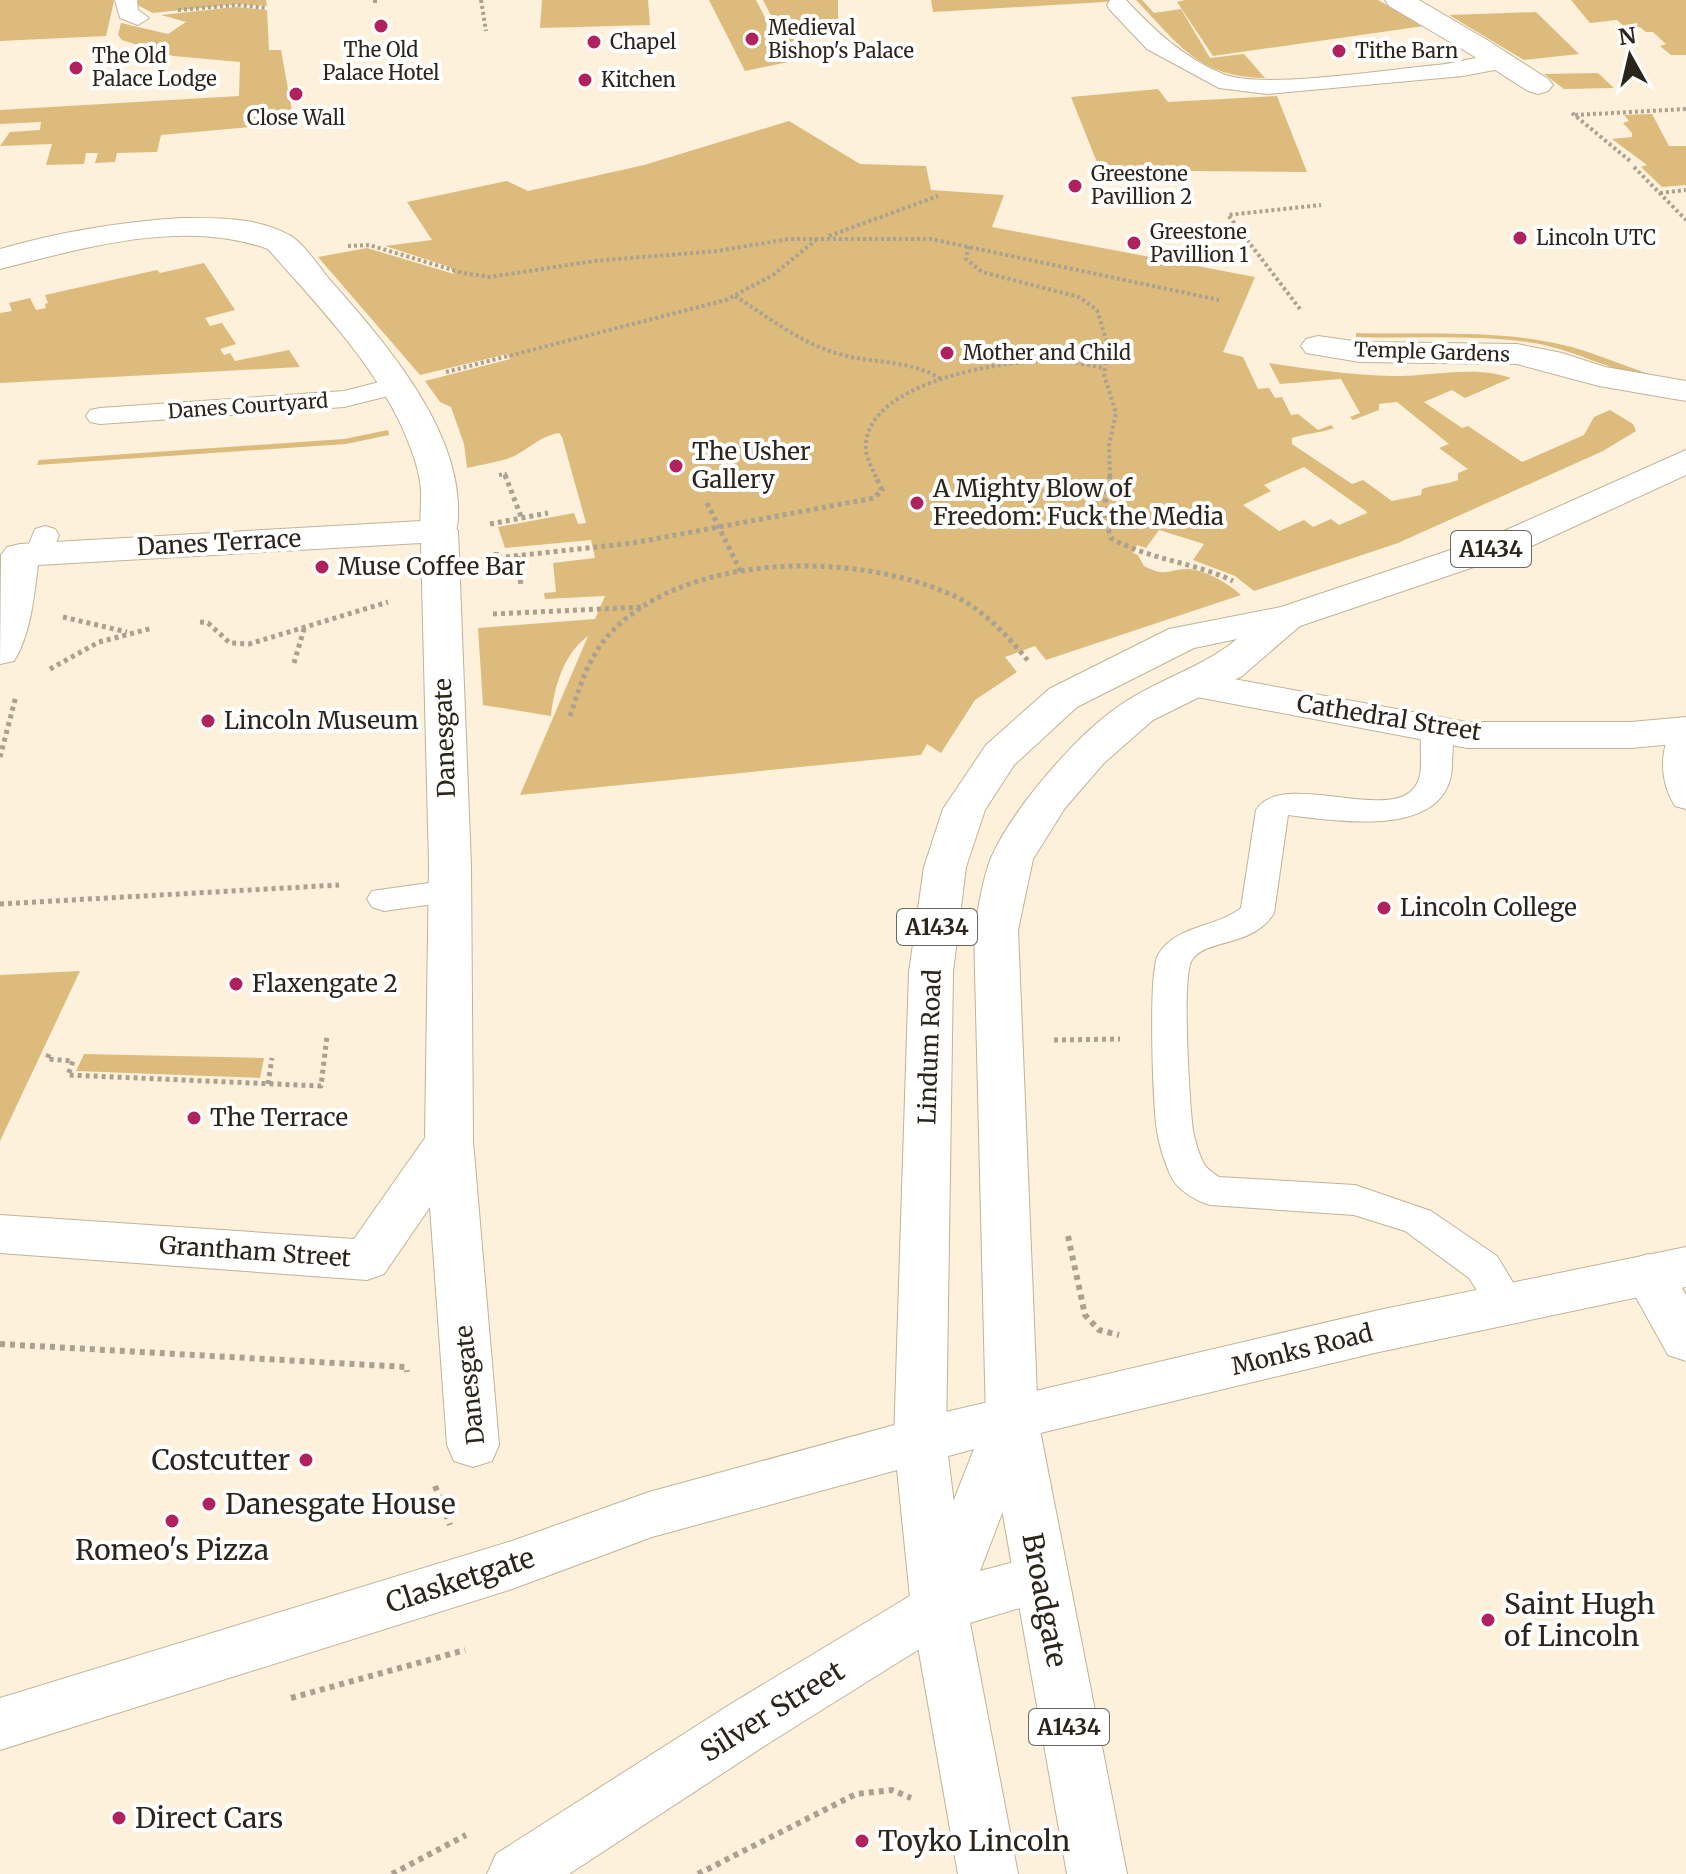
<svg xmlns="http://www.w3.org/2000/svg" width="1686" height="1874" font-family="Merriweather,serif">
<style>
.green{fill:#dcbb7c;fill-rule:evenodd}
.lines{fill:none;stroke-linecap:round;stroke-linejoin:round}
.service-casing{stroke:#c1b398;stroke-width:2}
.pedestrian-casing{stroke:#c1b398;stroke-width:2}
.minor-casing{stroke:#c1b398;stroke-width:2}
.secondary-casing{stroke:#c1b398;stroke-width:2}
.primary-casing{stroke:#c1b398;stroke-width:2}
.path-far2{stroke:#aba190;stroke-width:4;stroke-dasharray:3 3;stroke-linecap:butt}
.path-far1{stroke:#aba190;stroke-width:5;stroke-dasharray:4 4;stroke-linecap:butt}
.path{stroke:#aba190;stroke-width:6;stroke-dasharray:5 5;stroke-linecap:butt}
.service{fill:#fff;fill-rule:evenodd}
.pedestrian{fill:#fff;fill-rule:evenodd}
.minor{fill:#fff;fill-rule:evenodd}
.secondary{fill:#fff;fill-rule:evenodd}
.primary{fill:#fff;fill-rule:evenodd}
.poi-dot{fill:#af225d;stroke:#fff;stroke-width:3}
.labels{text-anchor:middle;stroke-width:8;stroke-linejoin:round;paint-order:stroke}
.far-poi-label{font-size:20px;fill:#2b251b;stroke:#fff;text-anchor:start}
.far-street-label{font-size:20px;fill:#2b251b;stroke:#fff}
.shield{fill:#fff;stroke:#6b665f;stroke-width:2}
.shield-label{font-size:22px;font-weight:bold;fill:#2b251b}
.poi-label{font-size:24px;fill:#2b251b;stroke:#fff;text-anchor:start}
.street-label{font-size:24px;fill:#2b251b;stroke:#fff}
.near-poi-label{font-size:28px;fill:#2b251b;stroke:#fff;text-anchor:start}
.near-street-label{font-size:28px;fill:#2b251b;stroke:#fff}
</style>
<rect width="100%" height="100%" fill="#fdf1db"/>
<g class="green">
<polygon points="0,0 113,0 114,1 106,36 0,41"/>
<polygon points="137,0 266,0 267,6 237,4 153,13 139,6"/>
<polygon points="542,0 648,0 650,25 540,28"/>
<polygon points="709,0 756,0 788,62 745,71"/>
<polygon points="763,0 838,0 838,32 785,43"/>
<polygon points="931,0 1120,0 1121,1 933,12"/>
<path d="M1136 0H1142L1154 13 1181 9 1210 58 1244 54 1265 78C1197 77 1178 43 1136 0Z"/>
<polygon points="1185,0 1378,0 1424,26 1213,56 1177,2"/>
<polygon points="1571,0 1686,0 1686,55 1671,55 1660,46 1666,44 1653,32 1646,32 1640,27 1627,29 1617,20 1590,23"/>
<polygon points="236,7 267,10 269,50 281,50 294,123 161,135 157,152 117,153 115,162 95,163 98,153 86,153 84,164 46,165 52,144 0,146 10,132 40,130 41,122 0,124 0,110 239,96 240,62 173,56 122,40 118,35 121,23 168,34 186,22 161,15"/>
<polygon points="1536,12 1579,54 1524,60 1449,15"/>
<polygon points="1598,73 1614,88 1564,89 1544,74"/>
<polygon points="1158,89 1168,102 1277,96 1307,172 1100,170 1071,97"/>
<polygon points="1652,114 1669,146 1686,146 1686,185 1662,187 1641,167 1647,165 1612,139 1632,137 1632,133 1623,123 1629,121 1624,115"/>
<path d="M789 121 860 164 926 166 931 190 1004 195 992 227 1255 277 1223 352 1243 357 1258 389 1269 388 1275 398 1282 397 1291 415 1298 414 1318 430 1331 425 1334 428C1317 434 1306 433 1292 438V444L1352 484 1363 480 1392 501 1421 495 1422 489C1435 484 1446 485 1458 480V473L1468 469 1439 448 1449 444 1397 402 1379 404V410L1353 420 1350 417 1360 413 1341 379 1280 384 1269 363C1310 369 1352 375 1393 376 1432 376 1475 365 1511 378L1465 398 1452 390 1424 402 1462 428 1468 426 1522 462 1584 435 1594 417 1610 410 1633 424 1636 431 1603 451 1398 543 1254 591 1235 576 1193 560 1204 544 1159 530 1146 548 1137 545 1133 553 1138 555 1144 566C1167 578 1168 569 1188 569 1206 570 1229 584 1241 595L1046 660 1035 646 1005 657 1017 672 975 700 941 753 927 744 921 755 520 795 588 636C564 653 554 687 551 716L483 705 478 628 595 619 605 596 545 599 544 593 556 592 553 563 595 558 591 540 505 548 498 527 574 513 578 524 586 523 562 437 559 433C541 436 532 446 518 454 504 462 482 464 467 468L464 444 451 407 440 402 425 381 510 359 507 354 420 375 318 257 367 248 454 274 450 267 385 246 432 240 407 202 507 181 528 191 644 165ZM1304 467 1367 512V513L1339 525 1331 519 1313 527 1304 520 1279 531 1243 505 1271 491 1264 485Z"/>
<polygon points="204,263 235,310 205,318 210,326 222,323 236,344 220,349 224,355 230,353 235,361 289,350 300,367 0,383 0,313 12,311 9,303 30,298 36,310 46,308 45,304 48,303 45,295 157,270 160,273"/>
<path d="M1356 333C1423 335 1493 329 1559 344 1593 351 1625 367 1658 377 1616 375 1577 350 1534 343 1476 334 1415 339 1356 337Z"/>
<polygon points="388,430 389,435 346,444 37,465 39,460 344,439"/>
<polygon points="80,971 0,1141 0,975"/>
<polygon points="84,1054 264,1058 260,1078 76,1071"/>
</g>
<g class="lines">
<g class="service-casing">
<g id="service">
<polygon points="115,0 137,0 138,10 149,18 138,25 120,18"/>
<path d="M1110 0H1126C1154 30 1184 58 1223 74 1261 90 1390 69 1437 65 1459 63 1489 52 1510 57L1513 62 1510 67 1463 76 1267 94 1219 88 1147 49 1110 10 1107 5Z"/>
<polygon points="395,378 404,380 408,386 404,392 344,407 100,424 90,422 86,416 90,410 100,408 344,391"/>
<polygon points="45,526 55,529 59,535 50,560 40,563 30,560 25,554 35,529"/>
<path d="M1437 719 1448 722C1456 734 1452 750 1452 764 1451 840 1338 821 1288 815L1274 913C1253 948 1206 938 1192 960 1181 976 1190 1106 1193 1131 1195 1140 1198 1151 1202 1160 1205 1168 1212 1172 1219 1177L1355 1185 1431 1211 1497 1256 1526 1304 1521 1315 1507 1320 1493 1315 1469 1278 1405 1231 1354 1215 1210 1205C1194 1200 1175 1189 1169 1172 1164 1160 1159 1144 1157 1131 1153 1104 1148 974 1158 955 1175 925 1216 928 1241 908L1256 810C1280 771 1378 818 1410 792 1431 775 1413 743 1426 722Z"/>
<path d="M1686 720V809L1675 806C1659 781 1659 748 1675 723Z"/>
<polygon points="450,880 462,884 467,892 462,900 384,911 372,907 367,899 372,891"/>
</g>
</g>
<g class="pedestrian-casing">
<g id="pedestrian">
<polygon points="1477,37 1487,40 1548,79 1553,85 1548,91 1538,94 1528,91 1467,52 1463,46 1467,40"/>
<path d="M181 218C215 218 258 217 289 235 304 243 318 266 330 280 382 339 455 422 458 504 458 517 459 528 452 539L439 542 426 539C417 526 422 507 421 491 420 477 416 462 411 449 384 373 320 308 268 249 182 218 84 248 0 269V249C59 232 119 222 181 218Z"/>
<polygon points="1318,336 1360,342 1517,344 1562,353 1605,367 1686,381 1686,401 1599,386 1517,364 1360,362 1306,353 1301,346 1306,339"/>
<polygon points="1190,671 1467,722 1631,722 1686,717 1686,743 1631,748 1467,748 1176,693 1170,684 1176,675"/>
</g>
</g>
<g class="minor-casing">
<g id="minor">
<polygon points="1385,0 1419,0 1487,40 1491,46 1487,52 1477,55 1467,52 1389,6"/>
<path d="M439 520 452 523 458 531 471 866 473 1141 499 1445 492 1461 473 1467 454 1461 447 1445 430 1207 384 1274 367 1280 0 1253V1215L354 1239 425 1138 429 866 421 543 38 565C34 596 31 634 14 661L0 664 1 555 7 547 20 544Z"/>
<polygon points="1648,1254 1666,1260 1686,1295 1686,1361 1668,1355 1623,1274 1630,1260"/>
</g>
</g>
<g class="secondary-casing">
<polygon id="secondary" points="1686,1247 1686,1287 1379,1352 1032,1435 980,1571 1041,1555 1060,1562 1068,1579 1060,1596 953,1628 769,1743 569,1874 487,1874 496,1854 729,1705 918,1591 974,1449 652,1537 512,1589 0,1750 0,1698 512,1541 649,1492 920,1418 1379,1310"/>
</g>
<g class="primary-casing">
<path id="primary" d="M1686 450V475L1521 551 1300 626 1242 676 1153 720 1104 763 1065 808 1033 859 1018 930 1038 1420 1127 1874H1067L986 1420 974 930C979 907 982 880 991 858 1012 809 1080 730 1125 702 1162 678 1203 667 1237 639L1194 648 1077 707 1014 765 985 810 966 867 953 972 946 1440 967 1607 1018 1874H958L911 1607 894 1440 909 972 924 867 943 809 986 745 1049 689 1169 629 1281 607 1495 535Z"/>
</g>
<g class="path-far2">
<polyline points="375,0 375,6"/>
<polyline points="481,0 486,31"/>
<polyline points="178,10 237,5 267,8"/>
<polyline points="1572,113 1630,161"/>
<polyline points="1575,115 1686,109"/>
<polyline points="1634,167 1686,220"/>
<polyline points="1660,193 1686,190"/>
<polyline points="829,236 938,196"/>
<polyline points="348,246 369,245 463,273 490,277 594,261 717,251 789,239 931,239 1219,300"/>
<polyline points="968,246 966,259 982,272 1079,297 1097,310 1108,345 1104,375 1116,413 1109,445 1110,477"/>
<path d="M735 296C768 317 800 343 839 354 874 364 909 359 941 379"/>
<polyline points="1300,309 1228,215 1321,205"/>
<polyline points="446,372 726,300 773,275 816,240"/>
<polyline points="499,475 505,474 506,477"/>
<path d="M876 477C871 466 864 454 866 442 873 383 995 362 1042 361 1063 360 1084 364 1104 368"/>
</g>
<g class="path-far1">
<polyline points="505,475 522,519"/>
<path d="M1110 475 1103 513 1111 538C1149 560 1194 562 1233 581"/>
<polyline points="707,503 741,572"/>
<polyline points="490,524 548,513"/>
<polyline points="496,552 496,558 633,543 874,498 882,490 875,475"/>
<polyline points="518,556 521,587"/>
<polyline points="493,614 643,607"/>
<polyline points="63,617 127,632"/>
<polyline points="200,622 208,623 230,643 249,644 388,602"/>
<polyline points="294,663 304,629"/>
<polyline points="50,669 99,642 153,628"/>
<path d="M570 716C582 680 591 648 622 622 702 552 859 553 952 595 983 609 1008 636 1029 662"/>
<polyline points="0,757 16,696"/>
<polyline points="0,904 339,885"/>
<polyline points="1054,1040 1120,1039"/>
<polyline points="49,1054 47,1059 73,1061 68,1075 321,1086 327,1036"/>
<polyline points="268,1084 272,1058"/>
</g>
<g class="path">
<polyline points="1068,1236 1085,1315 1099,1330 1119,1335"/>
<polyline points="0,1344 406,1367 407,1372"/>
<polyline points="435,1486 450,1525"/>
<polyline points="291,1698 465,1650"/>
<polyline points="392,1874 466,1835"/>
<polyline points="698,1874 856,1794 892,1790 911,1798"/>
</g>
<use href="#service" class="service"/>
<use href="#pedestrian" class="pedestrian"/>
<use href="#minor" class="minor"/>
<use href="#secondary" class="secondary"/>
<use href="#primary" class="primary"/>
</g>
<g class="poi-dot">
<circle cx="381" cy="26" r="8"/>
<circle cx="752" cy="39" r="8"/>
<circle cx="594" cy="42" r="8"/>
<circle cx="1339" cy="51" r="8"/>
<circle cx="76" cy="68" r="8"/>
<circle cx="585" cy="80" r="8"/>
<circle cx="296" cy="94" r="8"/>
<circle cx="1075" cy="186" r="8"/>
<circle cx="1520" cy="238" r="8"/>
<circle cx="1134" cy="243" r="8"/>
<circle cx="947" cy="353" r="8"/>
<circle cx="676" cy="466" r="8"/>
<circle cx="917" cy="503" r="8"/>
<circle cx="322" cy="567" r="8"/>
<circle cx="208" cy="721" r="8"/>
<circle cx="1384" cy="908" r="8"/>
<circle cx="236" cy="984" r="8"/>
<circle cx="194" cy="1118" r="8"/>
<circle cx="306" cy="1460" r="8"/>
<circle cx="209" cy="1504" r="8"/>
<circle cx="172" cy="1521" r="8"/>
<circle cx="1488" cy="1620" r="8"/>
<circle cx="119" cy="1818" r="8"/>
<circle cx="862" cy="1841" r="8"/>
</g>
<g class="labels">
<g class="far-poi-label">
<text x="768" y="35">Medieval<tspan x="768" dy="23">Bishop's Palace</tspan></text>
<text x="610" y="49">Chapel</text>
<text x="381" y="57" text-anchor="middle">The Old<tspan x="381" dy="23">Palace Hotel</tspan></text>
<text x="1355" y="58">Tithe Barn</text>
<text x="92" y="63">The Old<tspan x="92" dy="23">Palace Lodge</tspan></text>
<text x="601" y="87">Kitchen</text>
<text x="296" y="125" text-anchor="middle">Close Wall</text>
<text x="1091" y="181">Greestone<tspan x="1091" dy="23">Pavillion 2</tspan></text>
<text x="1150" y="239">Greestone<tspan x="1150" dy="23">Pavillion 1</tspan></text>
<text x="1536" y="245">Lincoln UTC</text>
<text x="963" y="360">Mother and Child</text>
</g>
<g class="far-street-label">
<text transform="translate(1432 352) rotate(2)" y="7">Temple Gardens</text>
<text transform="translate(248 406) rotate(-4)" y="7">Danes Courtyard</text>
</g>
<g class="shield">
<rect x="1451" y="531" width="80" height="36" rx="6"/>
<rect x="897" y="909" width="80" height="36" rx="6"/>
<rect x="1029" y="1709" width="80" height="36" rx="6"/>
</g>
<g class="shield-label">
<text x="1491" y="557">A1434</text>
<text x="937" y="935">A1434</text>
<text x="1069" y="1735">A1434</text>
</g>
<g class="poi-label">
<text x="692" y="460">The Usher<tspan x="692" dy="28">Gallery</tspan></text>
<text x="933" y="497">A Mighty Blow of<tspan x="933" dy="28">Freedom: Fuck the Media</tspan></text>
<text x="338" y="575">Muse Coffee Bar</text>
<text x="224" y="729">Lincoln Museum</text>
<text x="1400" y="916">Lincoln College</text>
<text x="252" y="992">Flaxengate 2</text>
<text x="210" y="1126">The Terrace</text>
</g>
<g class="street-label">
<text transform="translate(219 543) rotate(-3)" y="8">Danes Terrace</text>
<text transform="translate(1389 718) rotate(9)" y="8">Cathedral Street</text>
<text transform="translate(445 738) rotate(-92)" y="8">Danesgate</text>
<text transform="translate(930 1047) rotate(-88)" y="8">Lindum Road</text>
<text transform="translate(255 1252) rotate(4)" y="8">Grantham Street</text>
<text transform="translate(1302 1350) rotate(-14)" y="8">Monks Road</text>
<text transform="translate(470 1385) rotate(-96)" y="8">Danesgate</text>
</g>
<g class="near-poi-label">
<text x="290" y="1470" text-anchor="end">Costcutter</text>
<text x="225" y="1514">Danesgate House</text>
<text x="172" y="1560" text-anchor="middle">Romeo's Pizza</text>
<text x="1504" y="1614">Saint Hugh<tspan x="1504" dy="32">of Lincoln</tspan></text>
<text x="135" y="1828">Direct Cars</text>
<text x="878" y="1851">Toyko Lincoln</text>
</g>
<g class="near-street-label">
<text transform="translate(460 1580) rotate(-18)" y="10">Clasketgate</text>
<text transform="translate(1045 1600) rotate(79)" y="10">Broadgate</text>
<text transform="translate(772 1711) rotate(-32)" y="10">Silver Street</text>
</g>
</g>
<g transform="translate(1630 56) rotate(352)" stroke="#ffffff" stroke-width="6" paint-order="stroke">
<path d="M0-6L14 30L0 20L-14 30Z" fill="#2b251b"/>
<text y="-12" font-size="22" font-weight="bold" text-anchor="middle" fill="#2b251b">N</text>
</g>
</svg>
